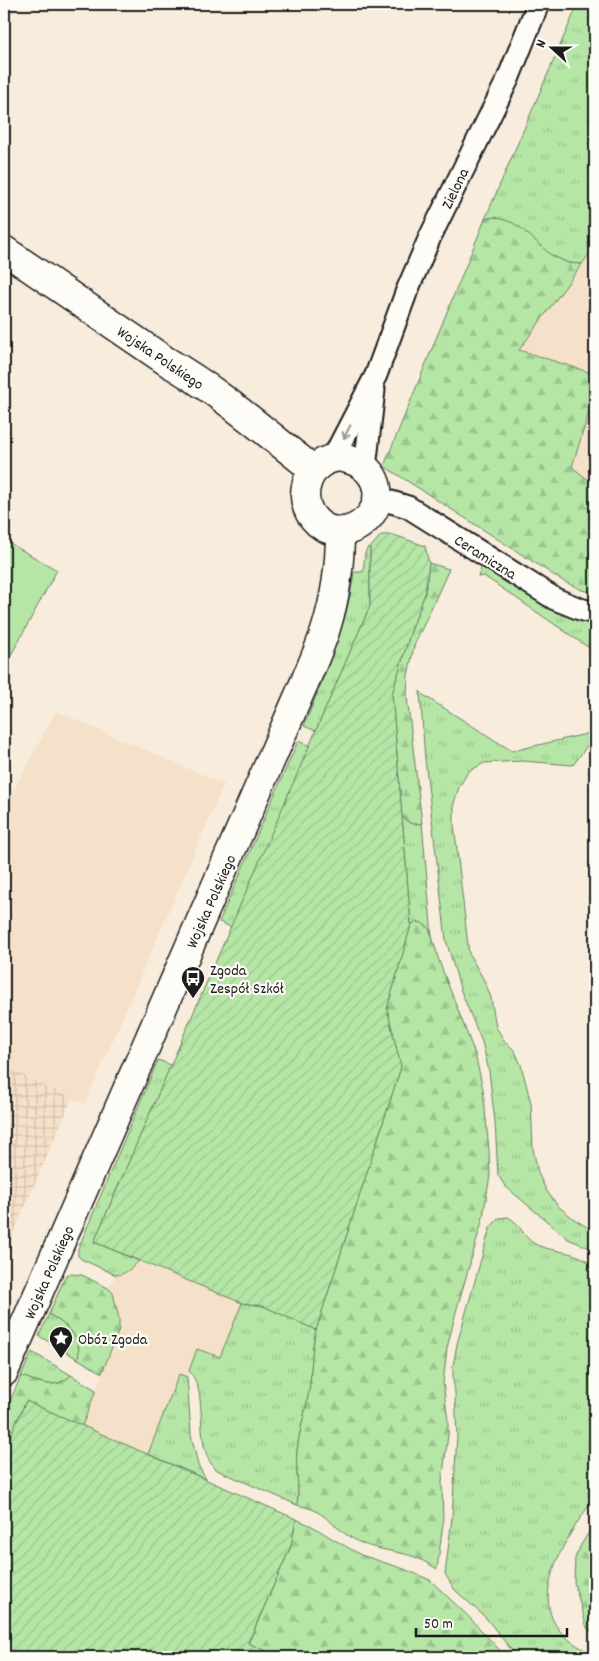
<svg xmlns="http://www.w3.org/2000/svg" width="599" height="1661" font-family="Dekko,sans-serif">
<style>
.built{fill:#f5e1c9}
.industrial{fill:url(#industrial-grid)}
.grass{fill:url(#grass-tufts);stroke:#688161}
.forest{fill:url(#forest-firs);stroke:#688161}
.garden{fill:url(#garden-furrows);stroke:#688161}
.pitch{fill:#b5e6a6;stroke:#688161}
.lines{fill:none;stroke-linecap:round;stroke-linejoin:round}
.minor-casing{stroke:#1c1c1c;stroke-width:25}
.tertiary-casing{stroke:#1c1c1c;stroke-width:31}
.minor{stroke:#fdfcf7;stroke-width:21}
.tertiary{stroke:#fdfcf7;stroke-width:28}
.oneway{stroke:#989794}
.labels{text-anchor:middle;stroke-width:4.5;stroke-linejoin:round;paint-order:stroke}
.street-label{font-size:16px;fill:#1c1c1c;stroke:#fdfcf7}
.poi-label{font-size:16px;fill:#1c1c1c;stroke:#fdfcf7;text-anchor:start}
</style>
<defs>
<pattern id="industrial-grid" width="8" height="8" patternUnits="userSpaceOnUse" patternTransform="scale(1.25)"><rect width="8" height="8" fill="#f5e1c9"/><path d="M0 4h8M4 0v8" fill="none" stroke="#d1c0ac"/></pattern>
<pattern id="grass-tufts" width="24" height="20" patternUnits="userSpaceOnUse" patternTransform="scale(1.25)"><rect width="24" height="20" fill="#b5e6a6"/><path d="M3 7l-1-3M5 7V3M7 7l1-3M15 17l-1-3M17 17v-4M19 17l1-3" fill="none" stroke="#9bc58e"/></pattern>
<pattern id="forest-firs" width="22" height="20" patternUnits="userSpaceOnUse" patternTransform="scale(1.25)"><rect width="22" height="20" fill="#b5e6a6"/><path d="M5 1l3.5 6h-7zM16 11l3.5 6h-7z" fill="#9bc58e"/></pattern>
<pattern id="garden-furrows" width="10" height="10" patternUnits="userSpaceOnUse" patternTransform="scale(1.25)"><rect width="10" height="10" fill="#b5e6a6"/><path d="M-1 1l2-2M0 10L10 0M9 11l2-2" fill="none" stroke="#9bc58e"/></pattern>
</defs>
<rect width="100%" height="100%" fill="#f8ecdc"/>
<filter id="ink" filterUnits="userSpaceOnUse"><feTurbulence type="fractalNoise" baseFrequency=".02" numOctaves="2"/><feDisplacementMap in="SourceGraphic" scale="10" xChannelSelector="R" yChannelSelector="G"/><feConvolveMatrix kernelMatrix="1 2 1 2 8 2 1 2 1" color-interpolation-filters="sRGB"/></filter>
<g filter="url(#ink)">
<g class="built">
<polygon points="595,246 595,374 519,350 582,264"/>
<polygon points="595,393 595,485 572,467"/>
<polygon points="56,711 224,784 85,1104 4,1066 4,808"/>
<polygon points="139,1261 242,1303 220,1357 189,1371 187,1377 179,1374 148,1454 82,1426 119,1329 113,1293 108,1288 116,1275 122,1275 127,1273"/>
</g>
<polygon class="industrial" points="4,1066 72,1098 4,1255"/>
<g class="grass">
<polygon points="578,4 595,4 595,246 582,264 568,263 551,255 543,250 529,235 495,217 485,219"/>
<path d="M368 547 370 548V606L316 731 304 726C324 675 347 626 354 572H363L365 553Z"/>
<polygon points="481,568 486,568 564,615 595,623 595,652 484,576 478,577"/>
<polygon points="420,691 423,695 512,751 595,732 595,735 573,765 522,761 484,763 468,772 459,787 454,803 454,824 469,954 485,982 491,998 496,1027 504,1040 515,1051 521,1065 531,1103 533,1148 538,1173 546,1190 558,1206 574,1219 595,1232 595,1250 568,1239 505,1186 498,1175 495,1122 489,1071 482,1042 461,991 446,940 425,759"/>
<polygon points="298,741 310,746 231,927 219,922"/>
<path d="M402 816C408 824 413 825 422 823L432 936 428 927 416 922 411 925Z"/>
<path d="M158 1060 171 1065 94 1242 139 1261C132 1267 126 1275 116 1275L81 1259 78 1256V1249Z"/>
<path d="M508 1217C522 1224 521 1236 535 1244 555 1254 581 1249 595 1269V1493L593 1500C564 1540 517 1610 578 1646 583 1650 590 1651 595 1654V1657H517L486 1618 455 1590 445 1574 452 1518 457 1436 455 1392 453 1380V1366L457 1344 490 1228 499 1218Z"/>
<path d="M242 1303 263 1306 316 1330C311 1350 312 1370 309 1391 306 1411 299 1431 297 1451 295 1469 300 1487 297 1505L217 1470C191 1449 211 1393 189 1371L197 1349 220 1357Z"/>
<path d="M49 1314C67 1326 82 1335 78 1359L39 1336Z"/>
<path d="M32 1352 71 1375C56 1391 38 1382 21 1376Z"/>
<polygon points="179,1374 187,1377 191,1434 198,1465 206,1479 148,1454"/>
</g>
<g class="forest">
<polygon points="495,217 511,222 521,228 551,255 568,263 582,264 519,350 595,374 595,393 572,467 595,485 595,593 582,590 563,581 384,466 485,219"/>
<path d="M429 563 449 569 414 646 408 676 407 697 422 823C413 825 408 824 402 816L392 694 411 631 425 593Z"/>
<path d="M416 922 422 923 428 927 432 936 439 961 475 1054 483 1089 489 1150 490 1176 482 1222 457 1308 447 1348 445 1366 443 1383 448 1421V1435L442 1482 443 1524 437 1569C428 1563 417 1557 405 1554 389 1550 372 1549 357 1541 341 1533 331 1520 316 1511 311 1508 304 1507 297 1505 300 1487 295 1469 297 1451 299 1431 306 1411 309 1391 312 1370 311 1350 316 1330L401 1067 387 1009 411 925Z"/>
<path d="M70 1274 82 1275 108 1288 113 1293 119 1319V1329L102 1373 78 1359C82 1335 67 1326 49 1314L66 1275Z"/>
<path d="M71 1375 96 1390 82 1426 26 1401 4 1450V1415L21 1376C38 1382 56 1391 71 1375Z"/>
<polygon points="296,1519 312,1526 333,1539 361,1555 404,1569 430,1580 469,1617 506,1657 280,1657 248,1644 291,1546"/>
<polygon points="595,1522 595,1634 587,1628 574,1582 575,1558 581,1545"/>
</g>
<g class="garden">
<polygon points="381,535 394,535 425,546 429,563 425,593 411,631 392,694 411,925 387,1009 401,1067 316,1330 263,1306 242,1303 94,1242 370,606 370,548"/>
<polygon points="26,1401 296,1519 291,1546 248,1643 280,1657 4,1657 4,1450"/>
</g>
<polygon class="pitch" points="4,540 57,570 4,668"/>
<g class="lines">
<g class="minor-casing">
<g id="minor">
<polyline points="333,458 376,375 406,293 430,237 508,79 538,4"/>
<polyline points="365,468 374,390"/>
<polyline points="378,498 408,507 555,599 580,609 595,613"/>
</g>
</g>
<g class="tertiary-casing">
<g id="tertiary">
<path d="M4 250 166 361C220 392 265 432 314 470"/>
<path d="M339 457C347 459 355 460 361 465 381 478 383 504 366 520 333 551 289 512 311 474 318 463 327 459 339 457Z"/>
<path d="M4 1372 306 679C313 662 321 645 326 628 336 596 340 565 340 532"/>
</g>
</g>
<use href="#minor" class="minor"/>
<use href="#tertiary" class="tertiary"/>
</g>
<defs><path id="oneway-shaft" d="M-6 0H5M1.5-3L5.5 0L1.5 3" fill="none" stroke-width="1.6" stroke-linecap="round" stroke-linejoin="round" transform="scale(1.25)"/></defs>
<use class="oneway" href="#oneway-shaft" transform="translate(347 432) rotate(117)"/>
</g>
<defs>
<g id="bus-pin" transform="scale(1.25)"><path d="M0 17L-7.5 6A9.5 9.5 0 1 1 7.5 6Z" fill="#1c1c1c" stroke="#fdfcf7"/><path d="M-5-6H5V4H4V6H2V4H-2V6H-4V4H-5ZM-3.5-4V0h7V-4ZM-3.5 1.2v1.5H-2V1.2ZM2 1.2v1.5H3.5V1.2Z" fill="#fff"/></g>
<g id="sight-pin" transform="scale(1.25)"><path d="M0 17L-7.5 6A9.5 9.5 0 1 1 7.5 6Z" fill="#1c1c1c" stroke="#fdfcf7"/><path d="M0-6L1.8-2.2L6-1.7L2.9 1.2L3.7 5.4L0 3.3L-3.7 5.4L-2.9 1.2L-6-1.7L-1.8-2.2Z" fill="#fff"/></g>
</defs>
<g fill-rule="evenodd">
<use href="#bus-pin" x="193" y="978"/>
<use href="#sight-pin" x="61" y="1338"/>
</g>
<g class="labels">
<g class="street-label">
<text transform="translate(454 188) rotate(-64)" y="6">Zielona</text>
<text transform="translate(161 357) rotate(34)" y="6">Wojska Polskiego</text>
<text transform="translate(486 556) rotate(32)" y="6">Ceramiczna</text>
<text transform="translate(210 901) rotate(-66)" y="6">Wojska Polskiego</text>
<text transform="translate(48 1272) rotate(-66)" y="6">Wojska Polskiego</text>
</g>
<g class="poi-label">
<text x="210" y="975">Zgoda<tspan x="210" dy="18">Zespół Szkół</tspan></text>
<text x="78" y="1344">Obóz Zgoda</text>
</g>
</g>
<rect width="599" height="1661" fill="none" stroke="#fdfcf7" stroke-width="20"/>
<rect x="10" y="10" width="579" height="1641" fill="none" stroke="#1c1c1c" stroke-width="2" filter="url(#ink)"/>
<g transform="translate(552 48) rotate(291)" stroke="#fdfcf7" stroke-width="4" paint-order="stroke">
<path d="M0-4L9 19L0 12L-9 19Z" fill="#1c1c1c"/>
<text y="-8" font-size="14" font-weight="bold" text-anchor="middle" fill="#1c1c1c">N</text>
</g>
<path d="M416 1628v8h151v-8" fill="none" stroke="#1c1c1c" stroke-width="2.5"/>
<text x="424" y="1628" font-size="15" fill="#1c1c1c" stroke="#fdfcf7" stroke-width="4" paint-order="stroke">50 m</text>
</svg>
